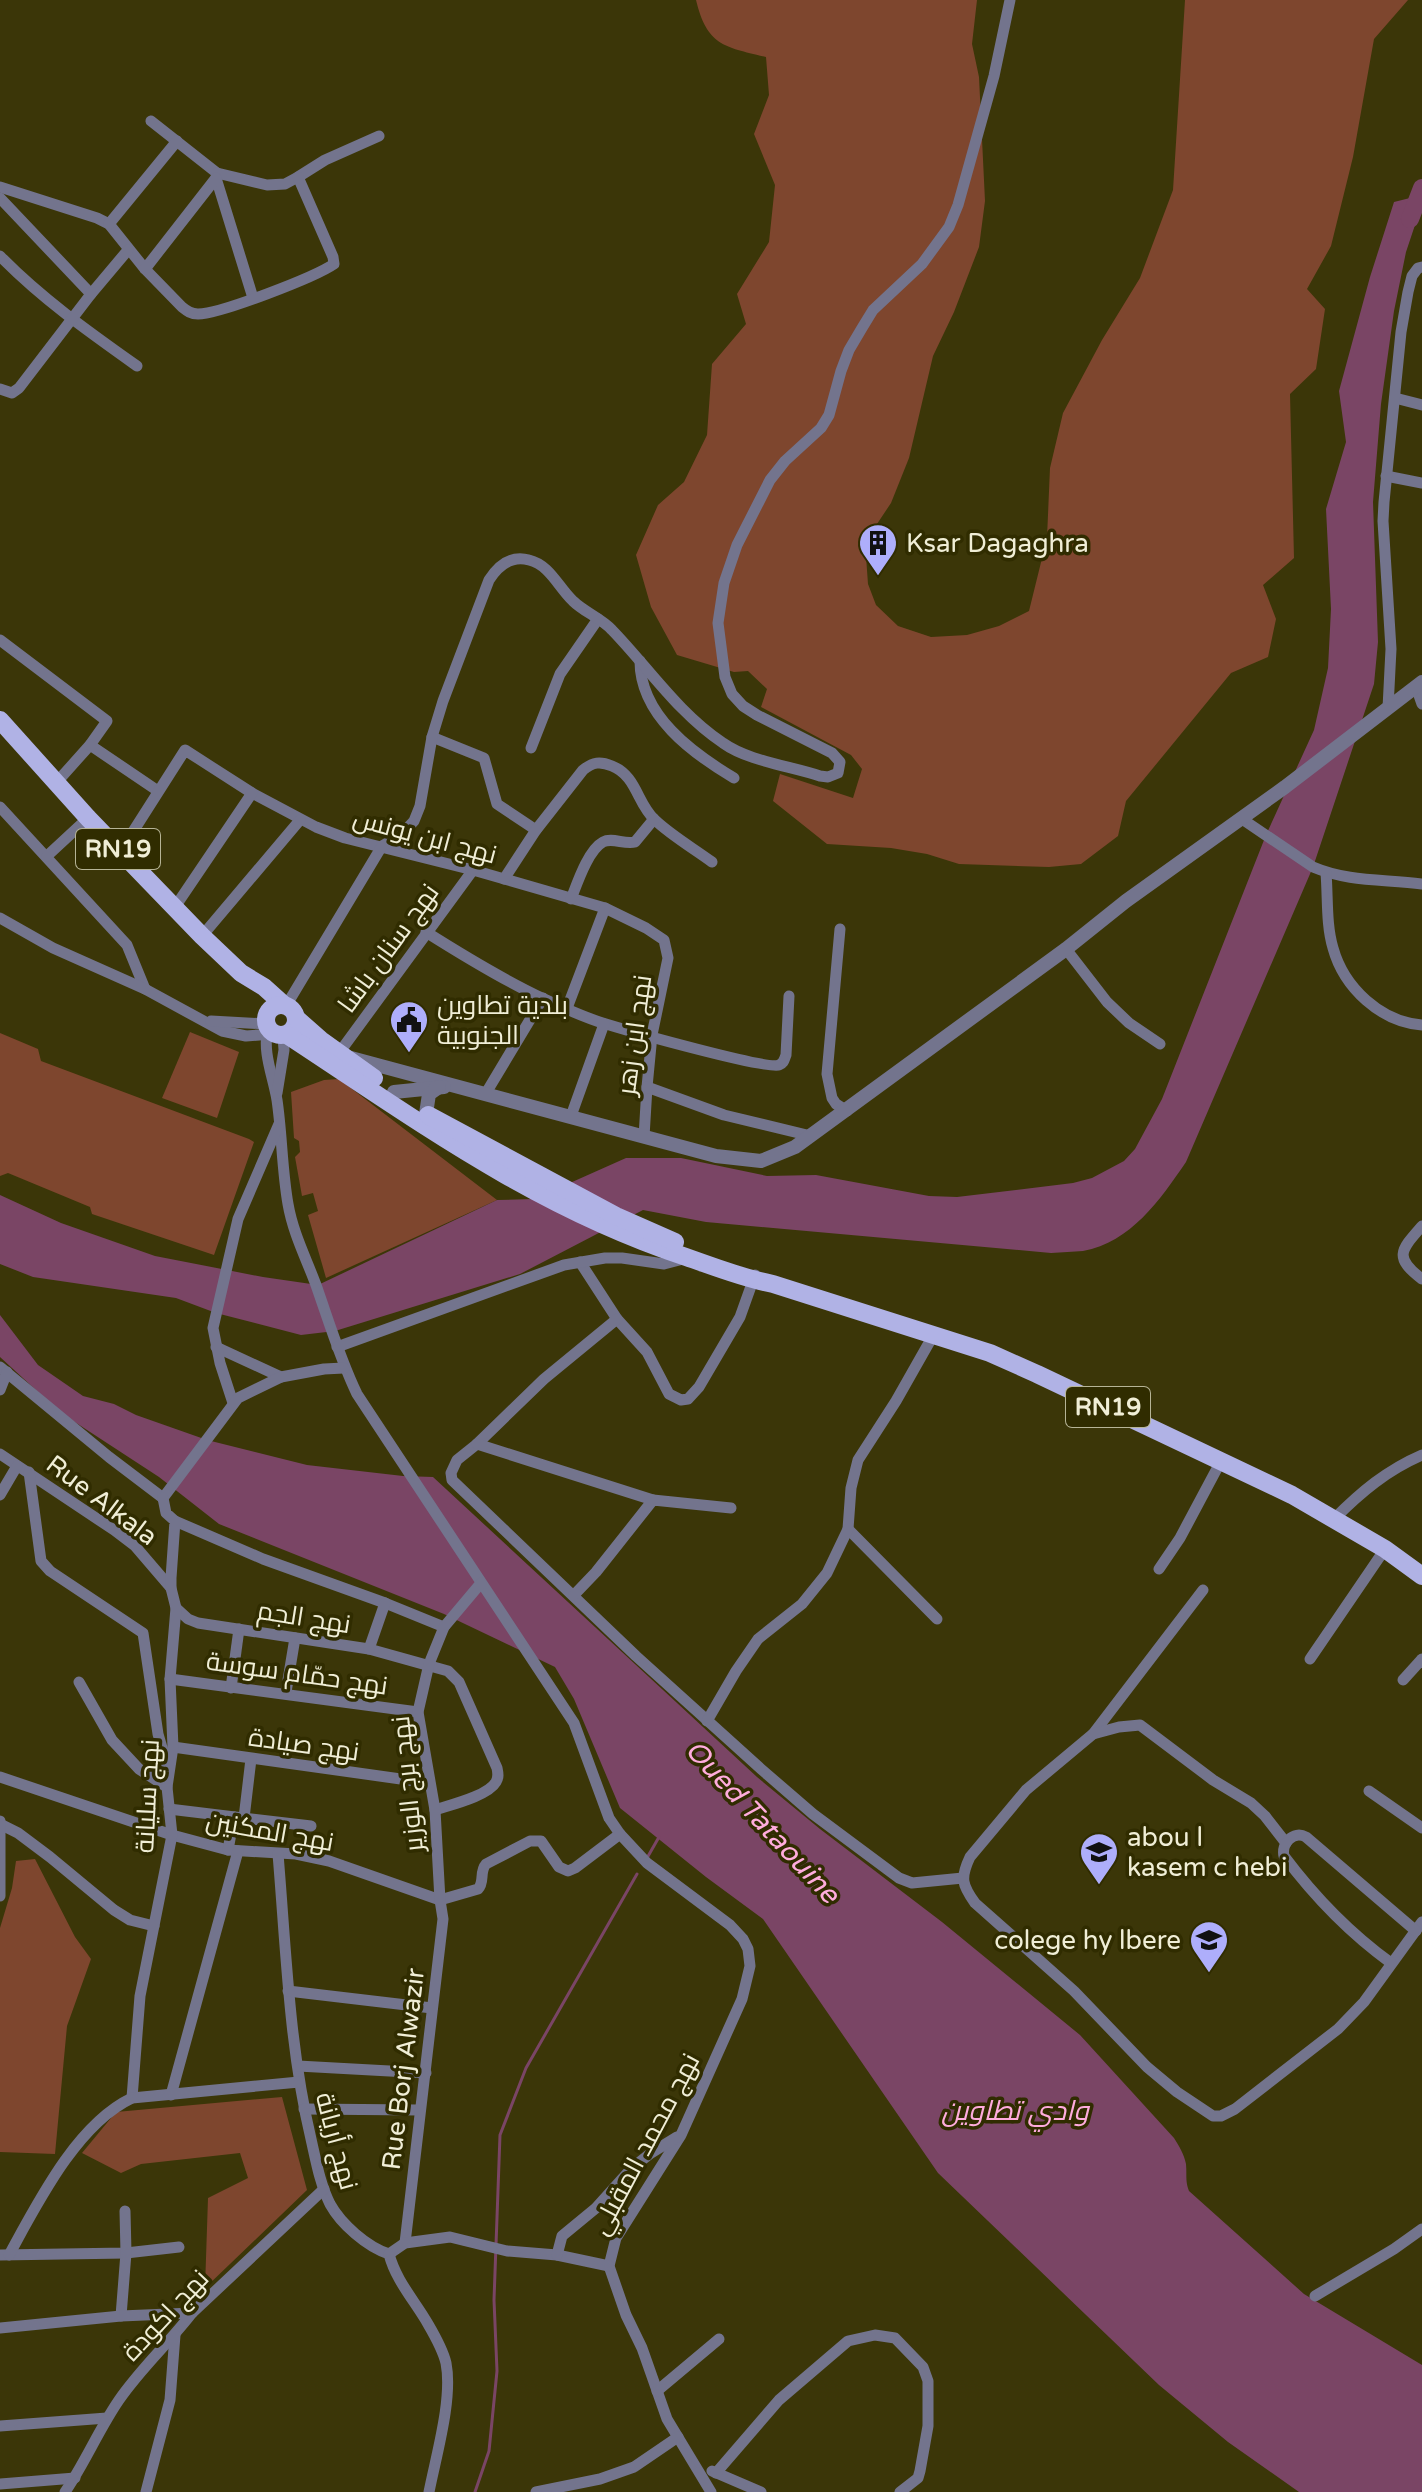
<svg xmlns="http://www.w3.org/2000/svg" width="1422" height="2492" font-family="'Varela Round',Cairo,sans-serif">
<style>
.green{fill:#7e462e}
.water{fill:#7a4565}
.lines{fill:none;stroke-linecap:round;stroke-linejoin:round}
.stream{stroke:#7a4565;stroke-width:3}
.river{stroke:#7a4565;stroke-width:18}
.minor{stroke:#73748d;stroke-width:11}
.tertiary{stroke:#73748d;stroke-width:14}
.primary{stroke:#b0b2e5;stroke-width:18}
.labels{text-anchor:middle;stroke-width:7;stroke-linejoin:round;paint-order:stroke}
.shield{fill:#302c00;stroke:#b6b496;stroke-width:2}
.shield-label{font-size:24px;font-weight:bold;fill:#f0eed6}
.poi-label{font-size:26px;fill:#f0eed6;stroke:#302c00;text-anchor:start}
.street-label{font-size:26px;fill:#f0eed6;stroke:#302c00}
.water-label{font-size:28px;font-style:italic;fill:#ffacdd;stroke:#302c00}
</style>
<rect width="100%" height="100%" fill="#3b3608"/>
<g class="green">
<path d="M696 0H977L972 44 979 77 985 201 979 247 954 312 933 356 909 458 891 503 875 527 866 556 868 584 876 605 898 626 931 637 967 635 999 626 1029 611 1047 538 1050 468 1063 413 1102 340 1140 278 1173 190 1185 0H1408L1374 39 1353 157 1331 246 1307 289 1325 309 1316 369 1290 394 1294 558 1263 585 1276 619 1268 657 1231 673 1126 801 1118 836 1081 864 1049 867 959 864 927 854 891 848 827 844 773 801 780 774 853 798 862 769 851 755 761 707 767 689 748 671 734 672 677 655 651 607 636 555 658 505 684 482 707 435 712 364 746 324 737 294 769 242 775 185 754 134 769 95 766 57C725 47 707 46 696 0Z"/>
<polygon points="190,1032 239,1052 217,1118 162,1098"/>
<polygon points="0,1033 38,1049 41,1061 249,1139 254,1142 214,1255 92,1214 90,1207 8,1173 0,1176"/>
<polygon points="339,1079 497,1200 326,1278 308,1215 318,1211 313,1193 302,1196 295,1157 300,1152 299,1141 294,1138 291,1092 324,1080"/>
<polygon points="35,1859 75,1937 91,1959 67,2026 55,2154 0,2152 0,1928 12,1888 16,1861"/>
<polygon points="282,2097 307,2190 205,2288 208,2198 248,2178 240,2153 141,2164 121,2173 82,2153 116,2112"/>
</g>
<g class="water">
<path d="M1422 195 1420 210 1406 252 1394 311 1381 404 1373 502 1378 642 1374 684 1313 867 1186 1162C1160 1200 1131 1242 1083 1251 1073 1252 1062 1252 1051 1253L706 1222 643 1210 520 1274 335 1331 301 1335 216 1313 176 1298 33 1277 0 1264V1195L61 1223 155 1256 263 1277 318 1285 497 1200 534 1199 626 1158H681L767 1176 816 1175 929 1196 957 1197 1073 1183 1092 1178 1124 1161 1135 1149 1162 1099 1266 835 1314 730 1328 668 1331 609 1326 509 1346 442 1339 391 1370 277 1394 202Z"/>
<path d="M0 1315 38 1365 83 1396 114 1404 136 1415 207 1440 307 1465 403 1476 433 1477 757 1777 820 1829 942 1922 1080 2035 1174 2138C1179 2146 1184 2154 1186 2164 1187 2174 1185 2181 1189 2191L1304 2294 1422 2365V2492H1299L1228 2442 1159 2385 938 2173 763 1919 706 1877 620 1808 574 1699 555 1667 444 1614 219 1524 159 1477 61 1413 0 1357Z"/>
</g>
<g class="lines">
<g class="stream">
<polyline points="647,1858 659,1837"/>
<polyline points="475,2492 489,2451 497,2371 494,2300 500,2135 526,2068 637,1874"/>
</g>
<polyline class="river" points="1410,219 1422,188"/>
<g class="minor">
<polyline points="151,121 217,173 216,178 253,298"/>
<polyline points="217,173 267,185 285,184 298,177 325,160 379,136"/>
<path d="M0 187 97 218 109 224 145 269 182 307C187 311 191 314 198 314 220 314 315 277 334 264L333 257 298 177"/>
<polyline points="0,198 91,294"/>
<polyline points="109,224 177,141"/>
<path d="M0 256C41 298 89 332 137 366"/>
<polyline points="145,269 216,178"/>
<polyline points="0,389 12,393 19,388 91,294 128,250"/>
<polyline points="1395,398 1422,405"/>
<polyline points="1386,476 1422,483"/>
<polyline points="0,640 107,721 90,745 56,783"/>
<path d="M640 661C640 715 692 753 734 778"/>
<polyline points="1416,687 1422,704"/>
<polyline points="1388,708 1391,649 1383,521 1384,502 1401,332 1408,292 1412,276 1418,268 1422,267"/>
<polyline points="432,737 484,758 497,804 536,830"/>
<polyline points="90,745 158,791"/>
<polyline points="531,748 560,674 598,619"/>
<polyline points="0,807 127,945 145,989"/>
<path d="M1242 819 1313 867C1348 882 1385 879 1422 884"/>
<polyline points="120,852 185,750 252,793 316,827 345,838 473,870 605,908 646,928 664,940 668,958 652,1035 647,1087 644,1137"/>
<polyline points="47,856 88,818"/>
<path d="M1326 873C1328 897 1326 925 1333 948 1344 988 1381 1022 1422 1025"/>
<path d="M504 879 536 830 583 770C593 762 600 761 612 766 637 776 637 804 655 820 672 836 693 848 712 862"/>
<path d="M571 899C577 884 588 850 603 842 612 837 625 845 635 842L654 819"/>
<polyline points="175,907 252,793"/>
<polyline points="0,918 53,948 145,989 222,1031 246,1036 271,1034"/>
<polyline points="840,929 827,1074 832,1098 836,1104 847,1111"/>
<path d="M426 932C464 956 503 980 544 999 564 1008 585 1018 606 1024 629 1031 767 1070 779 1065 784 1063 784 1060 786 1055L789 996"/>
<polyline points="202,936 300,820"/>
<polyline points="1066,949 1107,1002 1129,1023 1160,1044"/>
<path d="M286 1006 382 846 401 835 414 821 420 806 432 737 443 701 489 580C498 566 511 555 529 560 550 565 558 587 573 601 584 612 601 618 612 630 648 667 678 713 723 743 748 761 790 766 820 776L828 777 838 773 840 762 832 753 757 715 743 706 732 694 725 677 718 623 724 583 737 545 770 480 785 461 821 428 829 415 841 371 849 350 862 328 873 310 922 264 949 227 958 205 994 76 1010 0"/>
<polyline points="567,1008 605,908"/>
<polyline points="211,1021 266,1024"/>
<path d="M268 1028C262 1052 273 1076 277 1100 282 1134 282 1170 288 1204 293 1233 306 1258 316 1285 329 1322 340 1359 357 1394L574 1723 609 1818 620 1834 647 1863 730 1925 743 1939 748 1949 750 1966 742 1999 681 2135 616 2238 609 2266 626 2315 642 2348 667 2419 711 2492"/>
<polyline points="339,1053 473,870"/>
<polyline points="647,1087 724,1115 811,1136"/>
<polyline points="277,1093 284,1050 283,1036"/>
<polyline points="486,1093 543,998"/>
<polyline points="571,1116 604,1024"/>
<path d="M1422 1226C1401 1250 1393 1257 1422 1279"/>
<polyline points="580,1262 617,1319 647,1352 669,1394 681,1400 688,1399 699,1387 740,1317 755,1275"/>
<polyline points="617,1319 544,1379 477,1444 457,1460 451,1473 452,1480 636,1656 761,1769 813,1814 899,1878 912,1883 963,1878"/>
<polyline points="216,1347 281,1377"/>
<polyline points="337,1347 564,1265 605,1258 622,1258 664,1264 687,1258"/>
<polyline points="0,1367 109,1457 163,1498"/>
<polyline points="0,1390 7,1372"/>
<polyline points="233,1403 220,1363 213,1328 238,1219 279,1124"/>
<polyline points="477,1444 653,1500"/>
<polyline points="0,1454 114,1530 135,1546 171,1588"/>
<polyline points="29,1472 41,1561 50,1571 143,1633 158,1734 167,1765"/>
<polyline points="0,1495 17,1466"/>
<polyline points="163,1498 238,1398 281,1377 324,1369 344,1368"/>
<path d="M1334 1519C1361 1492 1387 1470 1422 1455"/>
<polyline points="175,1521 263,1559 385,1603 444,1627"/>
<polyline points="848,1529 937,1619"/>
<polyline points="1159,1569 1180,1538 1221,1461"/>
<path d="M1203 1590 1093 1734 1026 1790 970 1857C960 1878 962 1885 975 1903L1074 1991 1147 2067 1177 2092 1213 2116H1221L1235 2109 1338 2029 1364 2002 1422 1922"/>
<polyline points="574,1595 596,1572 653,1500 731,1508"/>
<path d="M176 1608 188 1619 198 1623 369 1649 448 1671 459 1682 497 1768C498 1773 499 1777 496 1782 488 1796 450 1805 435 1810"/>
<polyline points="369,1649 385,1603"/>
<polyline points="1310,1659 1385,1549"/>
<polyline points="170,1679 418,1712"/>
<polyline points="1403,1680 1422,1659"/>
<polyline points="79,1682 112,1740 139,1769 167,1787"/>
<polyline points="231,1688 239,1629"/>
<polyline points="286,1692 295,1638"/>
<polyline points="707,1721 736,1671 758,1639 802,1604 827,1573 848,1529 851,1488 858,1460 896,1401 934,1334"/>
<polyline points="1093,1734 1119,1727 1140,1725 1213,1780 1251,1803 1265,1816 1286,1843"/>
<polyline points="173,1747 429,1783"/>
<polyline points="0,1777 172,1835 228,1850 296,1854 329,1861 440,1900"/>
<polyline points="1369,1791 1422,1828"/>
<polyline points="169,1809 311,1826"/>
<polyline points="244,1818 251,1759"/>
<polyline points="0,1824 18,1833 50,1857 114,1910 130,1920 154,1926"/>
<polyline points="228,1850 234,1817"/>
<path d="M278 1854C286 1949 289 2046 311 2139 316 2161 320 2184 330 2204 341 2224 367 2247 389 2254 396 2281 415 2301 428 2324 435 2336 443 2350 446 2363 453 2399 436 2456 429 2492"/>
<polyline points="0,1896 0,1821"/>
<path d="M440 1900 478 1889C485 1882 479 1872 486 1864L530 1841H541L559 1867 568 1871 575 1868 620 1834"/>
<path d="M1391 1963C1351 1934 1314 1896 1284 1856 1281 1844 1293 1830 1306 1837L1416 1931"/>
<polyline points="288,1991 432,2008"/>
<polyline points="298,2066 426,2073"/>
<polyline points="171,2095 238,1851"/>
<polyline points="132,2098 140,1996 172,1835 167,1787 173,1747 170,1679 176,1608 171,1588 171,1578 175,1521 166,1513 163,1498"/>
<polyline points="304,2109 419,2110"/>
<polyline points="405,2243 443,1919 440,1900 435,1810 418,1712 429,1664 444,1627 481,1583"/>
<polyline points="389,2254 405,2243 450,2237 507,2251 557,2255 609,2266"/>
<polyline points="0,2255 126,2253 179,2247"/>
<path d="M9 2255C38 2202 77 2124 132 2098L299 2082"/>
<polyline points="557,2255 562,2236 596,2208 632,2168 651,2153 677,2137"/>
<polyline points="1315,2296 1394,2249 1422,2229"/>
<polyline points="121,2316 126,2253 125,2211"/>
<polyline points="0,2328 121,2316 192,2313"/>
<polyline points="657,2391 719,2339"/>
<polyline points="0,2426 107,2418"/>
<polyline points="712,2471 761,2492"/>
<polyline points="716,2473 779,2400 848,2341 875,2335 895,2338 923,2367 928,2381 928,2426 920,2471 918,2478 900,2492"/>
<polyline points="0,2484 75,2478"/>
<path d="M65 2492C85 2463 99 2429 119 2400 141 2368 169 2343 192 2313L324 2189"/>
<polyline points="146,2492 170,2400 175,2335"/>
<polyline points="536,2492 600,2479 634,2467 678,2437"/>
</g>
<g class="tertiary">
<polyline points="351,1058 716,1156 761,1161 795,1147 1066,949 1126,901 1285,787 1422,682"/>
<polyline points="394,1092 444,1087"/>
<polyline points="426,1114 429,1094 439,1087"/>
</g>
<g class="primary">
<polyline points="0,720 88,818 202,936 241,973 264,987 284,1005"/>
<circle cx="281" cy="1020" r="15"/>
<polyline points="296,1018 321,1040 374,1078"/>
<path d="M287 1035C418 1121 535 1207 686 1257 715 1267 742 1278 773 1284L990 1353 1037 1374 1292 1495 1385 1549 1422 1576"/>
<polyline points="428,1115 616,1216 675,1242"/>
</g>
</g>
<defs>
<g id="building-pin" transform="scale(2)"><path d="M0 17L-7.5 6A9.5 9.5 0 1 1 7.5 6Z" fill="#aeaefb" stroke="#302c00"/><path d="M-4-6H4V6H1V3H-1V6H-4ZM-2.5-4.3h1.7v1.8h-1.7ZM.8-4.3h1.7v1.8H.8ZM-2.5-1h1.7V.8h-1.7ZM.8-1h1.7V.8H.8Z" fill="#111"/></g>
<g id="civic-pin" transform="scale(2)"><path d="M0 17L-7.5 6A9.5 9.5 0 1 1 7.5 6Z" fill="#aeaefb" stroke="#302c00"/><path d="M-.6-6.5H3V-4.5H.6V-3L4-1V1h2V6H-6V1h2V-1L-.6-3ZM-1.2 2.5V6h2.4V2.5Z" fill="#111"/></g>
<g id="university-pin" transform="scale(2)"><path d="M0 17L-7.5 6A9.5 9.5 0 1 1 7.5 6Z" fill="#aeaefb" stroke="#302c00"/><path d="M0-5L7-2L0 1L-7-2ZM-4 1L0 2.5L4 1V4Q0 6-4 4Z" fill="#111"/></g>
</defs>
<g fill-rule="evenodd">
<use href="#building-pin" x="878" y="543"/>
<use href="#civic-pin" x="409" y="1020"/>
<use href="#university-pin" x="1099" y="1852"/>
<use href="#university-pin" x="1209" y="1940"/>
</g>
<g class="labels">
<g class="shield">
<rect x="76" y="829" width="84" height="40" rx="6"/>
<rect x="1066" y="1387" width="84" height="40" rx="6"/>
</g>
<g class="shield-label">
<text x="118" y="857">RN19</text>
<text x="1108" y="1415">RN19</text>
</g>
<g class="poi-label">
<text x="906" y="552">Ksar Dagaghra</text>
<text x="437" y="1014">بلدية تطاوين<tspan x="437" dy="30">الجنوبية</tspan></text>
<text x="1127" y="1846">abou l<tspan x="1127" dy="30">kasem c hebi</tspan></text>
<text x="1181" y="1949" text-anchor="end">colege hy lbere</text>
</g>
<g class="street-label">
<text transform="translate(425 836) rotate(15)" y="9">نهج ابن يونس</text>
<text transform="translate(388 948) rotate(-54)" y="9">نهج سنان باشا</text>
<text transform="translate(634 1035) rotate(-82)" y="9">نهج ابن زهر</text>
<text transform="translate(102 1500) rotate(37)" y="9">Rue Alkala</text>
<text transform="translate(304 1617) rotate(9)" y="9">نهج الجم</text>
<text transform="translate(297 1673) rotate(8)" y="9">نهج حمّام سوسة</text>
<text transform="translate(304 1744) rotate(8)" y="9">نهج صيادة</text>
<text transform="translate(407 1784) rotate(-96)" y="9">نهج برج الوزير</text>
<text transform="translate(147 1796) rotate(-87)" y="9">نهج سليانة</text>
<text transform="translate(270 1831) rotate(10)" y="9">نهج المكنين</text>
<text transform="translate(403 2069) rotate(-83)" y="9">Rue Borj Alwazir</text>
<text transform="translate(337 2141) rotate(75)" y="9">نهج أريانة</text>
<text transform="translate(645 2144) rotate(-62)" y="9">نهج محمد المقبلي</text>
<text transform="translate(165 2315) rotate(-47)" y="9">نهج اكودة</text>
</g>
<g class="water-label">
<text transform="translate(763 1821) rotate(47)" y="10">Oued Tataouine</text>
<text x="1015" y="2120">وادي تطاوين</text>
</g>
</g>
</svg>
